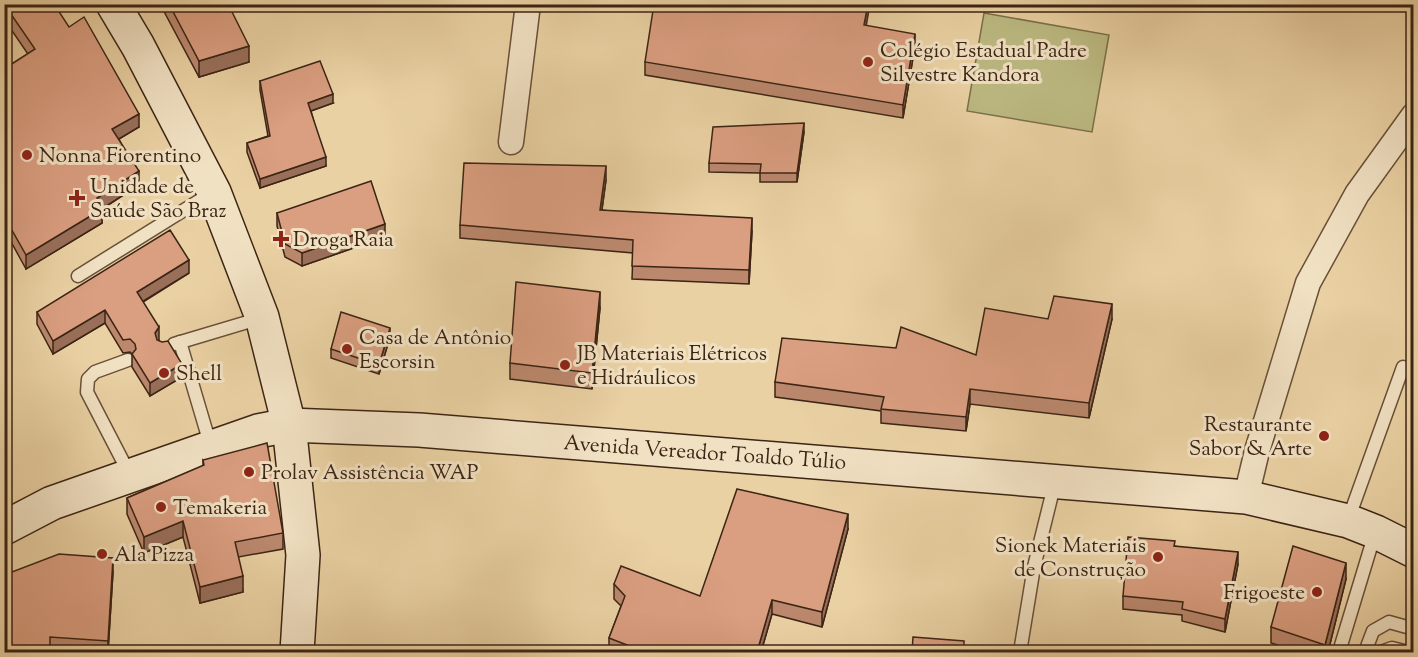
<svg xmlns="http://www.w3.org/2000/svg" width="1418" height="657" font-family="'Sorts Mill Goudy',serif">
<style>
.pitch{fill:#bcba82;stroke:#7c704b;stroke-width:1.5}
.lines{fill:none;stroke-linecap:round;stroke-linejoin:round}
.lane-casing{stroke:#685038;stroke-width:15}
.street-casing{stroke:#685038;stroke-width:27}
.secondary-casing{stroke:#3c2514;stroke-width:36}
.lane{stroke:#f1e1c3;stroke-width:12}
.street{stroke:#f1e1c3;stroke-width:24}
.secondary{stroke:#f1e1c3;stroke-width:33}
.wall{fill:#bb886e;stroke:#3c2514;stroke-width:1.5}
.shaded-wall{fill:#996f5a;stroke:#3c2514;stroke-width:1.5}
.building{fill:#da9e80;stroke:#3c2514;stroke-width:1.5}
.poi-dot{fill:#8f2418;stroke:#f1e1c3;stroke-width:2}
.labels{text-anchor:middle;stroke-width:6;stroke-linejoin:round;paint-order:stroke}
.poi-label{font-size:21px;fill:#3c2514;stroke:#f1e1c3;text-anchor:start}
.street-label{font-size:21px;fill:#3c2514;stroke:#f1e1c3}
</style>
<rect width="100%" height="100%" fill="#ead1a3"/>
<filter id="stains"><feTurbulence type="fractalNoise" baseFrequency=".00333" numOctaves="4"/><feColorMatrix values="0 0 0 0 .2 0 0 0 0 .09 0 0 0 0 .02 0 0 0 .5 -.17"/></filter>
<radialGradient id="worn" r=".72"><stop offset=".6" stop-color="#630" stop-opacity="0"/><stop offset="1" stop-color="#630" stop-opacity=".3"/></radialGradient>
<polygon class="pitch" points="984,13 1109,35 1092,132 967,111"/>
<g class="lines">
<g class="lane-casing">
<g id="lane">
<polyline points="78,276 213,192"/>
<polyline points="180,342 211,447"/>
<polyline points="174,344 261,318"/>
<polyline points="128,360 95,372 88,379 87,392 130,475"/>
<polyline points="1348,520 1403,367"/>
<polyline points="1020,652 1034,567 1055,482"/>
<polyline points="1339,652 1375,533"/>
<polyline points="1365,652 1373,631 1389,622 1414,629"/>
<polyline points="1381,652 1392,648 1408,652"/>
</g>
</g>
<g class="street-casing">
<g id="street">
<polyline points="511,142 528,4"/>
<polyline points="1246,497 1257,451 1308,283 1357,194 1414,115"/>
</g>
</g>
<g class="secondary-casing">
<g id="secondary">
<polyline points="113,4 138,46 214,192 262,317 289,425 303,555 297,652"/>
<polyline points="4,528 52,503 258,431 289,425 419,430 1246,497 1348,521 1376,532 1414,551"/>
</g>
</g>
<use href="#lane" class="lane"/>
<use href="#street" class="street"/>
<use href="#secondary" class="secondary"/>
</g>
<g class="wall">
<polygon points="4,4 139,127 119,139 139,185 102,209 102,223 26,269 4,229 4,69 28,54 4,19"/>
<polygon points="160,4 228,4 249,62 199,77"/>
<polygon points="867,26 915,46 903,118 645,75 645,62"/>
<polygon points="260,81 333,103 311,111 326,166 260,188 247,152 247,143 268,136 260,90"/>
<polygon points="804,132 797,182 760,182 760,173 709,172 709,163"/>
<polygon points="606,180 602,210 752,231 749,284 632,279 633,253 460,238 460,225"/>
<polygon points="277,213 385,237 302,266 285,257 277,226"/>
<polygon points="189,273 143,302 159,341 182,377 150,396 132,367 132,354 130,352 123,353 105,323 53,354 37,324 37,312"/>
<polygon points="600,308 592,389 510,379 510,363"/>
<polygon points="1048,319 1112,319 1089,418 970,404 966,431 881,423 881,411 775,397 775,382 976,355"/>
<polygon points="390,337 379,374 331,358 331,349"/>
<polygon points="203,460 283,533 283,549 238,557 243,592 200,603 183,537 144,553 127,514 127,498 203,466"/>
<polygon points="848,529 822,627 772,614 761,652 609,652 609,638 621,606 614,599 614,584 700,596"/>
<polygon points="1175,546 1238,564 1225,632 1182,621 1182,615 1123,609 1123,596"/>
<polygon points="113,572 108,652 71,652 50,651 50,652 4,652"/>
<polygon points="1346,579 1328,652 1300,652 1271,643 1271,627"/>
</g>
<g class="shaded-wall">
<polygon points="868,4 870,4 864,38 864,25"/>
<polygon points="915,34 915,46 903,118 903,105"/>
<polygon points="249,46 249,62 199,77 199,61"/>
<polygon points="333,94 333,103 308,112 308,103"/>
<polygon points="139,114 139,127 112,143 112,129"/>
<polygon points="804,123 804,132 797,182 797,173"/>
<polygon points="326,157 326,166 260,188 260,179"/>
<polygon points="606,166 606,180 600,223 600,210"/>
<polygon points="139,171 139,185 97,212 97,198"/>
<polygon points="102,209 102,223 26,269 26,255"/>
<polygon points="752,218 752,231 749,284 749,270"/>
<polygon points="385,224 385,237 302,266 302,253"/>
<polygon points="189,260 189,273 137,305 137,292"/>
<polygon points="600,292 600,308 592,389 592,373"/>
<polygon points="1112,304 1112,319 1089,418 1089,403"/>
<polygon points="105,310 105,323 53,354 53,341"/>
<polygon points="159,327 159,340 155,346 155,333"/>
<polygon points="390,328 390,337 379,374 379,365"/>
<polygon points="182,364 182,377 150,396 150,383"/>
<polygon points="970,389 970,404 966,431 966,417"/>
<polygon points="848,514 848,529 822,627 822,612"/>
<polygon points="183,521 183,537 144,553 144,537"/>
<polygon points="1238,552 1238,564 1225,632 1225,619"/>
<polygon points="113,558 113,572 108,652 108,641"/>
<polygon points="1346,563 1346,579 1328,652 1325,652 1325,645"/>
<polygon points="243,576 243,592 200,603 200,587"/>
<polygon points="772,600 772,614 761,652 757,652"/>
</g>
<g class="building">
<polygon points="4,4 54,4 69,27 84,17 139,114 112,129 139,171 97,198 102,209 26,255 4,216 4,69 35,49"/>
<polygon points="169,4 228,4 249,46 199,61"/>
<polygon points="654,4 868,4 864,25 915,34 903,105 645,62"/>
<polygon points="320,61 333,94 308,103 326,157 260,179 247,143 270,136 260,81"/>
<polygon points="804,123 797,173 760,173 761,164 709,163 713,127"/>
<polygon points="464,163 606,166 600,210 752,218 749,270 632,266 633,240 460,225"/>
<polygon points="371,181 385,224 302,253 285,244 277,213"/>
<polygon points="170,230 189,260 137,292 159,327 155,333 157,340 162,342 168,341 182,364 150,383 132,354 136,349 135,344 130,339 123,340 105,310 53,341 37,312"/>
<polygon points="516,282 600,292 592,373 510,363"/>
<polygon points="1054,296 1112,304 1089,403 970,389 966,417 881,409 884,397 775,382 782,338 896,348 901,327 976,355 985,308 1048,319"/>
<polygon points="341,312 390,328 379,365 331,349"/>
<polygon points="267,443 283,533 235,542 243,576 200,587 183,521 144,537 127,498 204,465 203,460"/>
<polygon points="737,489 848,514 822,612 772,600 757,652 678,652 647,646 645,652 609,638 625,596 614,584 621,566 700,596"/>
<polygon points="1128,537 1175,541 1174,546 1238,552 1225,619 1182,609 1183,602 1123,596"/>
<polygon points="1293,546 1346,563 1325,645 1271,627"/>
<polygon points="59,554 113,558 108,641 50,637 50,652 4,652 4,575"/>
<polygon points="913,637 964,641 964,652 912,652"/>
</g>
<g class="poi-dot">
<circle cx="868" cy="62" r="6"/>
<circle cx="27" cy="155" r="6"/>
<path d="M74 189h6v6h6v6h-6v6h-6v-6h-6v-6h6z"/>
<path d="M278 230h6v6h6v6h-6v6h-6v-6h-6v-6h6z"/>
<circle cx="347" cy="349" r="6"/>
<circle cx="565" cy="365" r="6"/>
<circle cx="164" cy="373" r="6"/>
<circle cx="1324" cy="436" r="6"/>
<circle cx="249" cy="472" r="6"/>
<circle cx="161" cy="507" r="6"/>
<circle cx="102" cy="554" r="6"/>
<circle cx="1158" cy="557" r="6"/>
<circle cx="1317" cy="592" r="6"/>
</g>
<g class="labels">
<g class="poi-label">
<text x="880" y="57">Colégio Estadual Padre<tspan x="880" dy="24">Silvestre Kandora</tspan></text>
<text x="39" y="162">Nonna Fiorentino</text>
<text x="90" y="193">Unidade de<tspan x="90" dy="24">Saúde São Braz</tspan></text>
<text x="293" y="246">Droga Raia</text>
<text x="359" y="344">Casa de Antônio<tspan x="359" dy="24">Escorsin</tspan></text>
<text x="577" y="360">JB Materiais Elétricos<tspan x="577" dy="24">e Hidráulicos</tspan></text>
<text x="176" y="380">Shell</text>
<text x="1312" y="431" text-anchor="end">Restaurante<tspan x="1312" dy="24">Sabor &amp; Arte</tspan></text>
<text x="261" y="479">Prolav Assistência WAP</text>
<text x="173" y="514">Temakeria</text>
<text x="1146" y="552" text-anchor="end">Sionek Materiais<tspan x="1146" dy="24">de Construção</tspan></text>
<text x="114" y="561">Ala Pizza</text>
<text x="1305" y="599" text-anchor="end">Frigoeste</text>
</g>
<g class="street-label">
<text transform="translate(705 452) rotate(4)" y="7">Avenida Vereador Toaldo Túlio</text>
</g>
</g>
<rect width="1418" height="657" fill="none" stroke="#ead1a3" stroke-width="24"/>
<rect x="6" y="6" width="1406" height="645" fill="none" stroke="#3c2514" stroke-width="3"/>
<rect x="12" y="12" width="1394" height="633" fill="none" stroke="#3c2514" stroke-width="1.5"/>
<rect width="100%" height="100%" filter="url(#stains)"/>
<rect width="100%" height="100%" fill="url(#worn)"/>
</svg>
